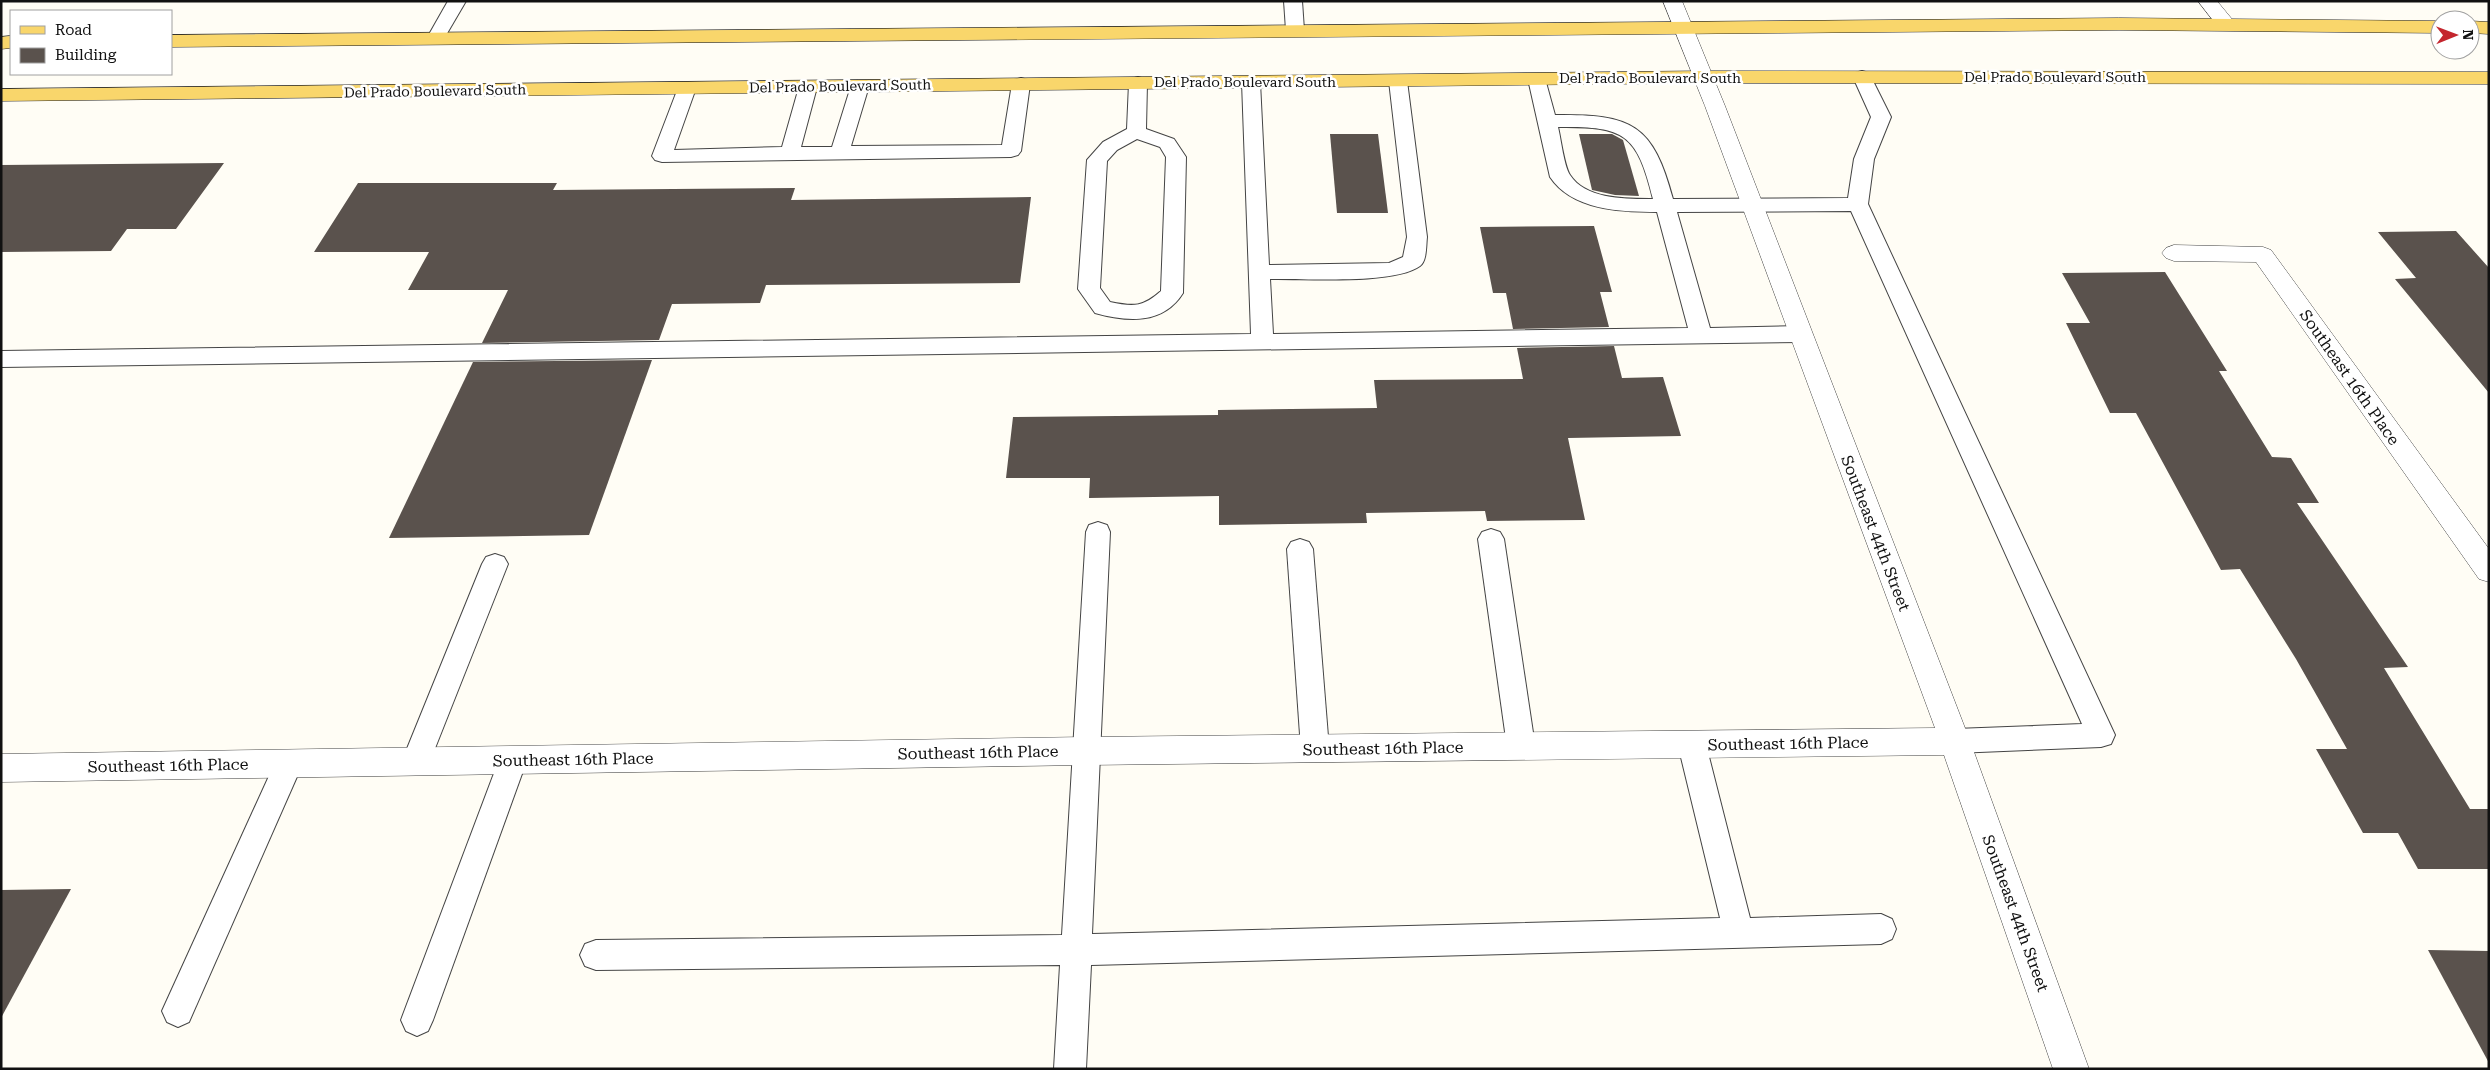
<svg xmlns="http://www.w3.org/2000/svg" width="2490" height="1070" font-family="'Roboto Serif',serif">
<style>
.building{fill:#5a524d}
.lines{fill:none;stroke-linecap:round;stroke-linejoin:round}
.service-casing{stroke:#444;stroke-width:2}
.minor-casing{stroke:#444;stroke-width:1}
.primary-casing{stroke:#222;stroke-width:1}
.service{fill:#fff;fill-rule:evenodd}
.minor{fill:#fff;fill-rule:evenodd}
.primary{fill:#f9d66b;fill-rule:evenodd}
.labels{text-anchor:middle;stroke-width:5;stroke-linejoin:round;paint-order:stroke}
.far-street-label{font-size:14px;fill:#111;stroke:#fff}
.street-label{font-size:16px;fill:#111;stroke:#fff}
</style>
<rect width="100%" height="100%" fill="#fffdf5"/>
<g class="building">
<polygon points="1330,134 1378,134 1388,213 1337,213"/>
<polygon points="1579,134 1612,134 1623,140 1639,196 1615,195 1592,190"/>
<polygon points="224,163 176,229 127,229 111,251 1,252 1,165"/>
<polygon points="358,183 557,183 553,190 795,188 791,200 1031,197 1020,283 766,285 760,303 672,304 659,340 482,343 508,290 408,290 429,252 314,252"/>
<polygon points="1594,226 1612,292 1600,292 1609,327 1513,329 1506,293 1493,293 1480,227"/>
<polygon points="2456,231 2489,268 2489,393 2395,279 2416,278 2378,232"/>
<polygon points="2165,272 2227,371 2219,371 2272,457 2291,458 2319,503 2297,503 2408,667 2384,668 2470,809 2489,809 2489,869 2418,869 2398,833 2363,833 2316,749 2347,749 2296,659 2240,569 2221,570 2136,413 2110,413 2066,323 2090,323 2062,273"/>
<polygon points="1614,346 1622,378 1663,377 1681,436 1568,438 1585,520 1487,521 1485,511 1366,513 1367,523 1219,525 1219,496 1089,498 1090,478 1006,478 1013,417 1218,415 1218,410 1377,408 1374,380 1523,379 1517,348"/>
<polygon points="652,360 589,535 389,538 473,362"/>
<polygon points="71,889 1,1018 1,890"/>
<polygon points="2428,950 2489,951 2489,1063"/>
</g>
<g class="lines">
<g class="service-casing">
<g id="service">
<polygon points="448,1 466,1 442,42 430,42 427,38"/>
<polygon points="1284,1 1302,1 1304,30 1301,34 1289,34 1286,30"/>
<path d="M1862 71 1869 73 1891 117 1874 159 1868 204 2115 735 2111 744 2101 747 1955 753 1945 750 1941 741 1945 732 1955 729 2082 724 1851 211 1677 212 1710 328 1801 326 1809 329 1812 334 1809 339 1801 342 1 367V351L1251 334 1242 82 1244 78H1258L1260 82 1269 265 1389 263 1403 257 1407 237 1389 81 1391 77H1405L1407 81 1427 237C1426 245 1427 261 1420 266 1394 285 1304 278 1270 279L1273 334 1688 328 1657 212C1620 212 1572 210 1550 177L1528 79 1530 75H1544L1555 115C1632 114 1653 124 1673 199L1848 198 1854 159 1871 117 1853 77 1855 73ZM1558 127C1625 126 1637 134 1653 199 1628 199 1586 200 1570 175 1564 166 1561 139 1558 127Z"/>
<path d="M1138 77 1145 79 1147 83 1146 129 1174 139 1186 157 1183 293C1163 325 1127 322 1095 313L1078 289 1087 160 1103 142 1127 129 1129 83 1131 79ZM1137 139 1160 147 1166 157 1161 291C1143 307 1134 307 1110 302L1100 288 1107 161 1117 150Z"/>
<polygon points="1021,78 1028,80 1030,84 1021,151 1018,155 1011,157 662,162 655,160 652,156 678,88 680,84 694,84 696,88 674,150 782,147 799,87 801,83 815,83 817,87 801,147 832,147 851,86 853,82 867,82 869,86 851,146 1002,145 1012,84 1014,80"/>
<polygon points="1098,522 1107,525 1110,532 1092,934 1720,918 1678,745 1682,736 1692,733 1702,736 1706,745 1750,918 1881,914 1892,919 1896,929 1892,939 1881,944 1091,965 1086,1069 1054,1069 1060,965 596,970 585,966 580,955 585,944 596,940 1062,935 1086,532 1089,525"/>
<polygon points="1491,529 1500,532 1504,539 1535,746 1531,755 1521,758 1511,755 1507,746 1478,539 1482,532"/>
<polygon points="1300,539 1309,542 1313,549 1329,749 1325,758 1315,761 1305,758 1301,749 1287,549 1291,542"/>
<polygon points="495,554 504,557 508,564 430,761 426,770 416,774 406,770 402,761 482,564 486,557"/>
<polygon points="513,747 523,751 527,760 433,1020 428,1031 417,1036 406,1031 401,1020 499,760 503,751"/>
<polygon points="289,750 299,754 303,763 189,1022 178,1027 167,1022 162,1011 167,1000 279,754"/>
</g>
</g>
<g class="minor-casing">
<g id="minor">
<polygon points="1663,1 1682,1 1725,106 1970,741 2089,1069 2053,1069 1944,755 1086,765 1,782 1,754 1086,737 1935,728 1705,106"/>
<polygon points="2198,1 2217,1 2236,24 2233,28 2219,28"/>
<polygon points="2174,245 2263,247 2271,250 2489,549 2489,582 2479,579 2256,262 2174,261 2166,258 2162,253 2166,248"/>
</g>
</g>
<g class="primary-casing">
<g id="primary">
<polygon points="2119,18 2440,21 2440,33 2119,30 171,47 171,35"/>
<polygon points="2470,21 2489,22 2489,34 2470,33"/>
<polygon points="11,36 11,48 1,49 1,37"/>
<polygon points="1704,71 2489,72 2489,84 1704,83 1,101 1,89"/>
</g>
</g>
<use href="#service" class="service"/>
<use href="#minor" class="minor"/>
<use href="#primary" class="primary"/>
</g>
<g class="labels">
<g class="far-street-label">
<text x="2055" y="82">Del Prado Boulevard South</text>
<text x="1650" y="83">Del Prado Boulevard South</text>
<text x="1245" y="87">Del Prado Boulevard South</text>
<text transform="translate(840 86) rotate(-1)" y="5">Del Prado Boulevard South</text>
<text transform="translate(435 91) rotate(-1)" y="5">Del Prado Boulevard South</text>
</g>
<g class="street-label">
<text transform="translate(2350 377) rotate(55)" y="6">Southeast 16th Place</text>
<text transform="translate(1876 533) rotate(69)" y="6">Southeast 44th Street</text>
<text transform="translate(1788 743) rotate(-1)" y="6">Southeast 16th Place</text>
<text transform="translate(1383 748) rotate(-1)" y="6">Southeast 16th Place</text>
<text transform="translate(978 752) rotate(-1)" y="6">Southeast 16th Place</text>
<text transform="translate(573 759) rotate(-1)" y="6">Southeast 16th Place</text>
<text transform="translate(168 765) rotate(-1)" y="6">Southeast 16th Place</text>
<text transform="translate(2016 913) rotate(70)" y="6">Southeast 44th Street</text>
</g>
</g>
<rect width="2490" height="1070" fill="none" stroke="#111111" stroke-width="5"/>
<rect x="10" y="10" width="162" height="65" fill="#ffffff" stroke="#a0a0a0"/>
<rect x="20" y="26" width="25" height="8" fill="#f9d66b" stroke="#a0a0a0"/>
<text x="55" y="35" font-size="15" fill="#111111">Road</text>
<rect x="20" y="48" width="25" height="15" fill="#5a524d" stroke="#a0a0a0"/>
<text x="55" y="60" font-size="15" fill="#111111">Building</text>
<g transform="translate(2455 35) rotate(89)"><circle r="24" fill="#ffffff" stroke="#a0a0a0"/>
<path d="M0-4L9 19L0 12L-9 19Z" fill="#c4262e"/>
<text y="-8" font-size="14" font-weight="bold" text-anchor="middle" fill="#111111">N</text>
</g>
</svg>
